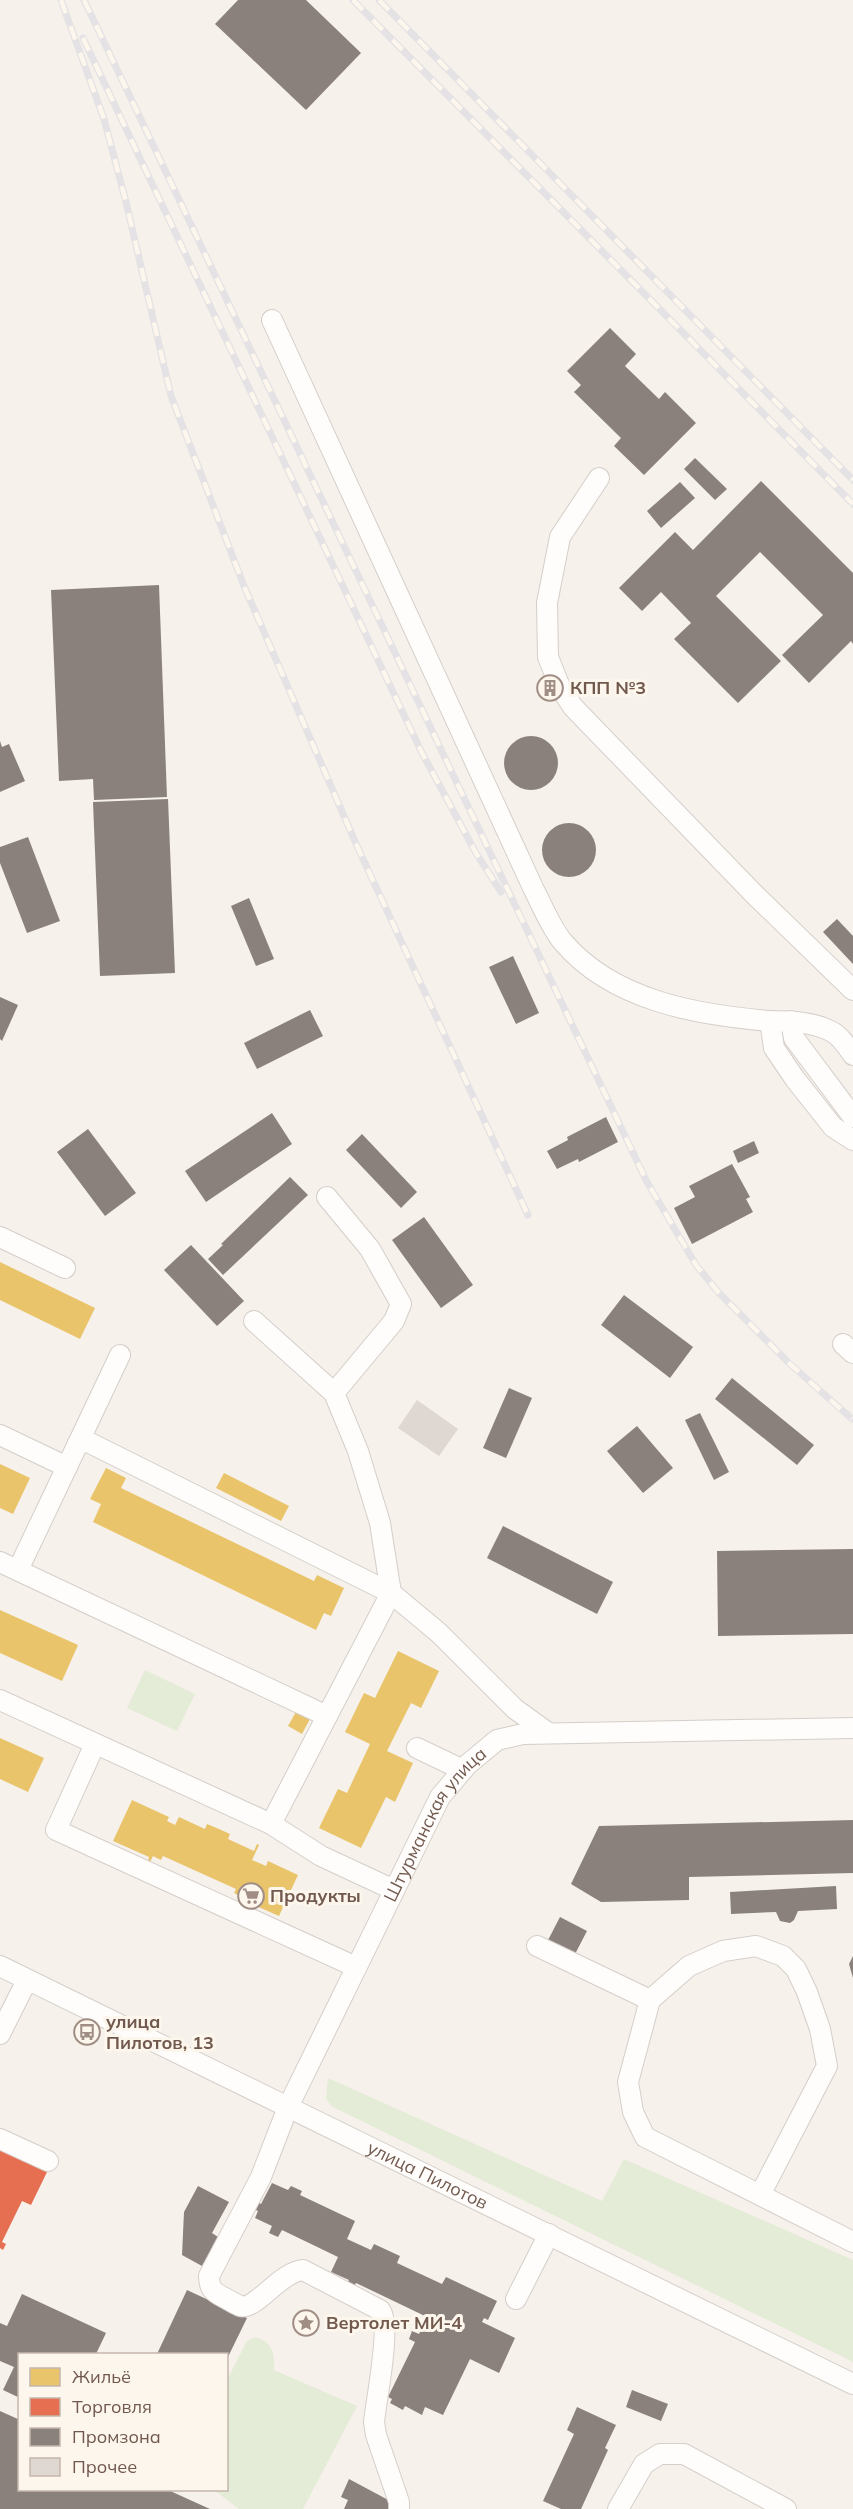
<svg xmlns="http://www.w3.org/2000/svg" width="853" height="2509" font-family="Mulish,sans-serif">
<style>
.green{fill:#e4ecd7}
.homes{fill:#e9c46a}
.shops{fill:#e76f51}
.industry{fill:#8a817c}
.building{fill:#dfd7d1}
.lines{fill:none;stroke-linecap:round;stroke-linejoin:round}
.minor-casing{stroke:#d5cec9;stroke-width:22}
.minor{stroke:#fefdfc;stroke-width:20}
.rail-casing{stroke:#e4e2e4;stroke-width:7}
.rail{stroke:#fdf6ed;stroke-width:4.5;stroke-dasharray:14;stroke-linecap:butt}
.labels{text-anchor:middle;stroke-width:6;stroke-linejoin:round;paint-order:stroke}
.poi-label{font-size:18px;font-weight:bold;fill:#72594e;stroke:#fdf6ed;text-anchor:start}
.street-label{font-size:18px;fill:#72594e;stroke:#fdf6ed}
</style>
<rect width="100%" height="100%" fill="#f6f1eb"/>
<g class="green">
<polygon points="145,1670 195,1694 177,1731 127,1708"/>
<polygon points="328,2078 602,2201 624,2159 853,2260 853,2362 331,2106 326,2098"/>
<path d="M255 2337C274 2343 274 2353 274 2370L357 2406 303 2509H239L214 2490H226L227 2380 247 2341Z"/>
</g>
<g class="homes">
<polygon points="0,1262 95,1308 80,1339 0,1300"/>
<polygon points="0,1464 30,1478 13,1514 0,1508"/>
<polygon points="106,1468 126,1478 121,1488 314,1581 317,1575 344,1588 331,1616 324,1613 316,1630 93,1522 101,1504 90,1499"/>
<polygon points="224,1473 289,1506 281,1521 216,1488"/>
<polygon points="0,1610 78,1645 62,1681 0,1653"/>
<polygon points="398,1651 439,1671 421,1708 411,1703 387,1751 413,1763 395,1802 386,1797 361,1848 319,1828 338,1789 347,1793 370,1744 345,1732 364,1693 375,1698"/>
<polygon points="297,1710 311,1717 302,1734 288,1726"/>
<polygon points="0,1738 44,1758 28,1792 0,1779"/>
<polygon points="132,1800 169,1817 167,1821 175,1825 179,1817 205,1829 207,1824 219,1829 230,1834 228,1839 254,1851 257,1844 259,1845 252,1860 266,1866 268,1861 298,1875 279,1916 243,1900 242,1903 239,1902 242,1897 234,1893 236,1889 163,1856 161,1860 153,1856 150,1862 148,1861 149,1857 113,1841"/>
</g>
<polygon class="shops" points="0,2150 29,2161 28,2163 47,2172 31,2205 22,2201 2,2242 6,2244 3,2250 0,2248"/>
<g class="industry">
<polygon points="238,0 306,0 361,53 306,110 215,24"/>
<polygon points="610,328 636,354 625,366 659,399 665,392 696,423 644,475 614,446 621,438 574,392 581,385 567,371"/>
<polygon points="695,458 727,489 715,500 684,469"/>
<polygon points="761,481 853,573 853,644 851,641 809,683 782,655 823,615 760,552 716,596 781,661 738,703 674,639 691,623 661,592 642,611 619,588 675,532 693,550"/>
<polygon points="680,482 695,498 661,528 647,511"/>
<polygon points="159,585 167,797 94,800 93,779 59,781 51,590"/>
<polygon points="552,681 557,686 548,695 543,690"/>
<circle cx="531" cy="763" r="27"/>
<polygon points="0,741 2,747 9,744 25,781 0,792"/>
<polygon points="168,799 175,973 100,976 93,802"/>
<circle cx="569" cy="850" r="27"/>
<polygon points="28,837 60,921 27,933 0,863 0,847"/>
<polygon points="249,898 274,959 256,966 231,906"/>
<polygon points="837,919 853,936 853,964 823,932"/>
<polygon points="513,956 539,1013 516,1024 489,967"/>
<polygon points="0,997 18,1005 2,1041 0,1039"/>
<polygon points="310,1010 323,1036 257,1069 244,1043"/>
<polygon points="272,1113 292,1144 206,1202 185,1171"/>
<polygon points="606,1117 618,1142 579,1162 578,1159 557,1169 547,1151 568,1140 567,1137"/>
<polygon points="88,1129 136,1193 105,1216 57,1152"/>
<polygon points="362,1134 417,1192 401,1208 346,1150"/>
<polygon points="754,1141 759,1153 738,1163 733,1151"/>
<polygon points="732,1164 750,1197 746,1199 753,1212 692,1244 674,1208 695,1197 689,1186"/>
<polygon points="290,1177 308,1195 223,1275 208,1259 223,1245 221,1244"/>
<polygon points="424,1217 473,1285 441,1308 392,1240"/>
<polygon points="191,1245 244,1301 217,1326 164,1270"/>
<polygon points="624,1295 693,1347 670,1378 601,1325"/>
<polygon points="732,1378 814,1445 797,1465 715,1399"/>
<polygon points="509,1388 532,1398 506,1458 483,1448"/>
<polygon points="700,1413 729,1472 714,1480 685,1420"/>
<polygon points="637,1426 673,1468 643,1493 607,1451"/>
<polygon points="503,1526 613,1582 597,1614 487,1558"/>
<polygon points="853,1549 853,1634 718,1636 717,1551"/>
<polygon points="853,1820 853,1873 689,1877 689,1900 601,1902 571,1884 599,1826"/>
<polygon points="836,1886 837,1909 798,1911 794,1920 790,1923 780,1921 776,1912 731,1914 730,1892"/>
<polygon points="560,1917 587,1931 574,1956 547,1942"/>
<polygon points="853,1956 853,1978 849,1964"/>
<polygon points="272,2183 288,2190 291,2186 302,2191 300,2195 355,2221 347,2239 371,2250 374,2244 400,2256 397,2263 442,2284 446,2277 497,2301 488,2320 484,2318 482,2322 515,2338 499,2373 470,2359 443,2415 425,2407 422,2415 405,2406 403,2410 390,2403 392,2399 388,2397 415,2342 409,2339 412,2331 419,2334 427,2317 356,2283 353,2288 346,2285 349,2280 331,2272 338,2257 282,2230 278,2237 269,2233 272,2226 255,2218 258,2211 254,2209 257,2202 261,2204"/>
<polygon points="198,2186 229,2202 212,2233 218,2237 202,2266 182,2255 184,2212"/>
<polygon points="187,2290 247,2318 226,2361 226,2354 157,2354"/>
<polygon points="22,2294 106,2333 96,2354 20,2354 20,2398 3,2390 14,2367 0,2361 0,2323 7,2326"/>
<polygon points="632,2390 668,2404 661,2421 626,2407"/>
<polygon points="577,2407 616,2425 605,2448 608,2450 581,2509 561,2509 543,2501 574,2434 567,2430"/>
<polygon points="0,2411 20,2420 20,2490 168,2490 210,2509 0,2509"/>
<polygon points="349,2479 392,2502 390,2509 344,2509 348,2500 341,2497"/>
</g>
<polygon class="building" points="417,1400 458,1429 439,1456 398,1428"/>
<g class="lines">
<g class="minor-casing">
<g id="minor">
<path d="M272 320 534 890C543 907 551 928 563 942 613 1001 698 1015 770 1021"/>
<polyline points="599,478 560,537 547,603 548,657 560,687 573,707 755,895 853,990"/>
<polyline points="791,1021 794,1038 853,1117"/>
<path d="M853 1055C848 1048 842 1038 834 1033 817 1022 790 1021 770 1021L774 1048 795 1079 833 1127 853 1140"/>
<polyline points="327,1197 370,1249 401,1304 394,1321 334,1393"/>
<polyline points="0,1237 65,1268"/>
<polyline points="254,1321 334,1393 358,1451 380,1523 391,1593 271,1824"/>
<polyline points="843,1344 853,1353"/>
<polyline points="0,1435 67,1467"/>
<polyline points="78,1443 88,1442 391,1593 439,1633 515,1709 547,1732"/>
<polyline points="0,1562 327,1716"/>
<polyline points="18,1570 120,1355"/>
<polyline points="0,1700 271,1824 321,1856 394,1890"/>
<polyline points="95,1744 56,1830 356,1967"/>
<polyline points="417,1748 463,1770"/>
<polyline points="537,1946 650,2000 628,2082 633,2112 645,2137 853,2242"/>
<path id="s1" d="M0 1966 853 2384"/>
<polyline points="650,2000 689,1966 723,1951 756,1946 783,1956 796,1969 807,1992 820,2029 827,2066 760,2195"/>
<polyline points="0,2034 27,1980"/>
<polyline points="0,2139 48,2161"/>
<polyline points="516,2299 549,2234"/>
<path id="s2" d="M399 2509V2502L376 2435 374 2422C376 2401 392 2323 380 2310L303 2270C280 2272 255 2311 240 2306 235 2304 229 2300 223 2297 213 2292 209 2288 209 2276L261 2177 288 2107 440 1797 467 1765 497 1740 523 1734 853 1728"/>
<polyline points="618,2509 644,2464 660,2454 684,2454 786,2509"/>
</g>
</g>
<use href="#minor" class="minor"/>
<g class="rail-casing">
<g id="rail">
<polyline points="61,0 104,119 126,202 171,396 244,586 357,846 528,1215"/>
<polyline points="84,0 647,1182 696,1265 719,1293 790,1364 852,1419"/>
<polyline points="353,0 853,504"/>
<polyline points="379,0 853,480"/>
<polyline points="83,38 422,753 476,853 501,892"/>
</g>
</g>
<use href="#rail" class="rail"/>
</g>
<defs>
<g id="building-ring" transform="scale(1.35)"><circle r="9.5" fill="#fdf6ed" stroke="#a08e85" stroke-width="1.5"/><path d="M-4-6H4V6H1V3H-1V6H-4ZM-2.5-4.3h1.7v1.8h-1.7ZM.8-4.3h1.7v1.8H.8ZM-2.5-1h1.7V.8h-1.7ZM.8-1h1.7V.8H.8Z" fill="#a08e85"/></g>
<g id="supermarket-ring" transform="scale(1.35)"><circle r="9.5" fill="#fdf6ed" stroke="#a08e85" stroke-width="1.5"/><path d="M-6-5.5h2.5l.6 2H6L4.5 2H-2.5L-4.4-4H-6ZM-1.5 3.2a1.3 1.3 0 1 0 .1 0ZM3 3.2a1.3 1.3 0 1 0 .1 0Z" fill="#a08e85"/></g>
<g id="bus-ring" transform="scale(1.35)"><circle r="9.5" fill="#fdf6ed" stroke="#a08e85" stroke-width="1.5"/><path d="M-5-6H5V4H4V6H2V4H-2V6H-4V4H-5ZM-3.5-4V0h7V-4ZM-3.5 1.2v1.5H-2V1.2ZM2 1.2v1.5H3.5V1.2Z" fill="#a08e85"/></g>
<g id="sight-ring" transform="scale(1.35)"><circle r="9.5" fill="#fdf6ed" stroke="#a08e85" stroke-width="1.5"/><path d="M0-6L1.8-2.2L6-1.7L2.9 1.2L3.7 5.4L0 3.3L-3.7 5.4L-2.9 1.2L-6-1.7L-1.8-2.2Z" fill="#a08e85"/></g>
</defs>
<g fill-rule="evenodd">
<use href="#building-ring" x="550" y="688"/>
<use href="#supermarket-ring" x="251" y="1896"/>
<use href="#bus-ring" x="87" y="2032"/>
<use href="#sight-ring" x="306" y="2323"/>
</g>
<g class="labels">
<g class="poi-label">
<text x="570" y="694">КПП №3</text>
<text x="270" y="1902">Продукты</text>
<text x="106" y="2028">улица<tspan x="106" dy="21">Пилотов, 13</tspan></text>
<text x="326" y="2329">Вертолет МИ-4</text>
</g>
<g class="street-label">
<text dy="6" stroke="none"><textPath href="#s2" startOffset="918">Штурманская улица</textPath></text>
<text dy="6" stroke="none"><textPath href="#s1" startOffset="476">улица Пилотов</textPath></text>
</g>
</g>
<rect x="18" y="2353" width="210" height="138" fill="#fdf6ed" stroke="#c5b7ad" stroke-width="1.5"/>
<rect x="30" y="2368" width="30" height="18" fill="#e9c46a" stroke="#c5b7ad" stroke-width="1.5"/>
<text x="72" y="2383" font-size="18" fill="#72594e">Жильё</text>
<rect x="30" y="2398" width="30" height="18" fill="#e76f51" stroke="#c5b7ad" stroke-width="1.5"/>
<text x="72" y="2413" font-size="18" fill="#72594e">Торговля</text>
<rect x="30" y="2428" width="30" height="18" fill="#8a817c" stroke="#c5b7ad" stroke-width="1.5"/>
<text x="72" y="2443" font-size="18" fill="#72594e">Промзона</text>
<rect x="30" y="2458" width="30" height="18" fill="#dfd7d1" stroke="#c5b7ad" stroke-width="1.5"/>
<text x="72" y="2473" font-size="18" fill="#72594e">Прочее</text>
</svg>
